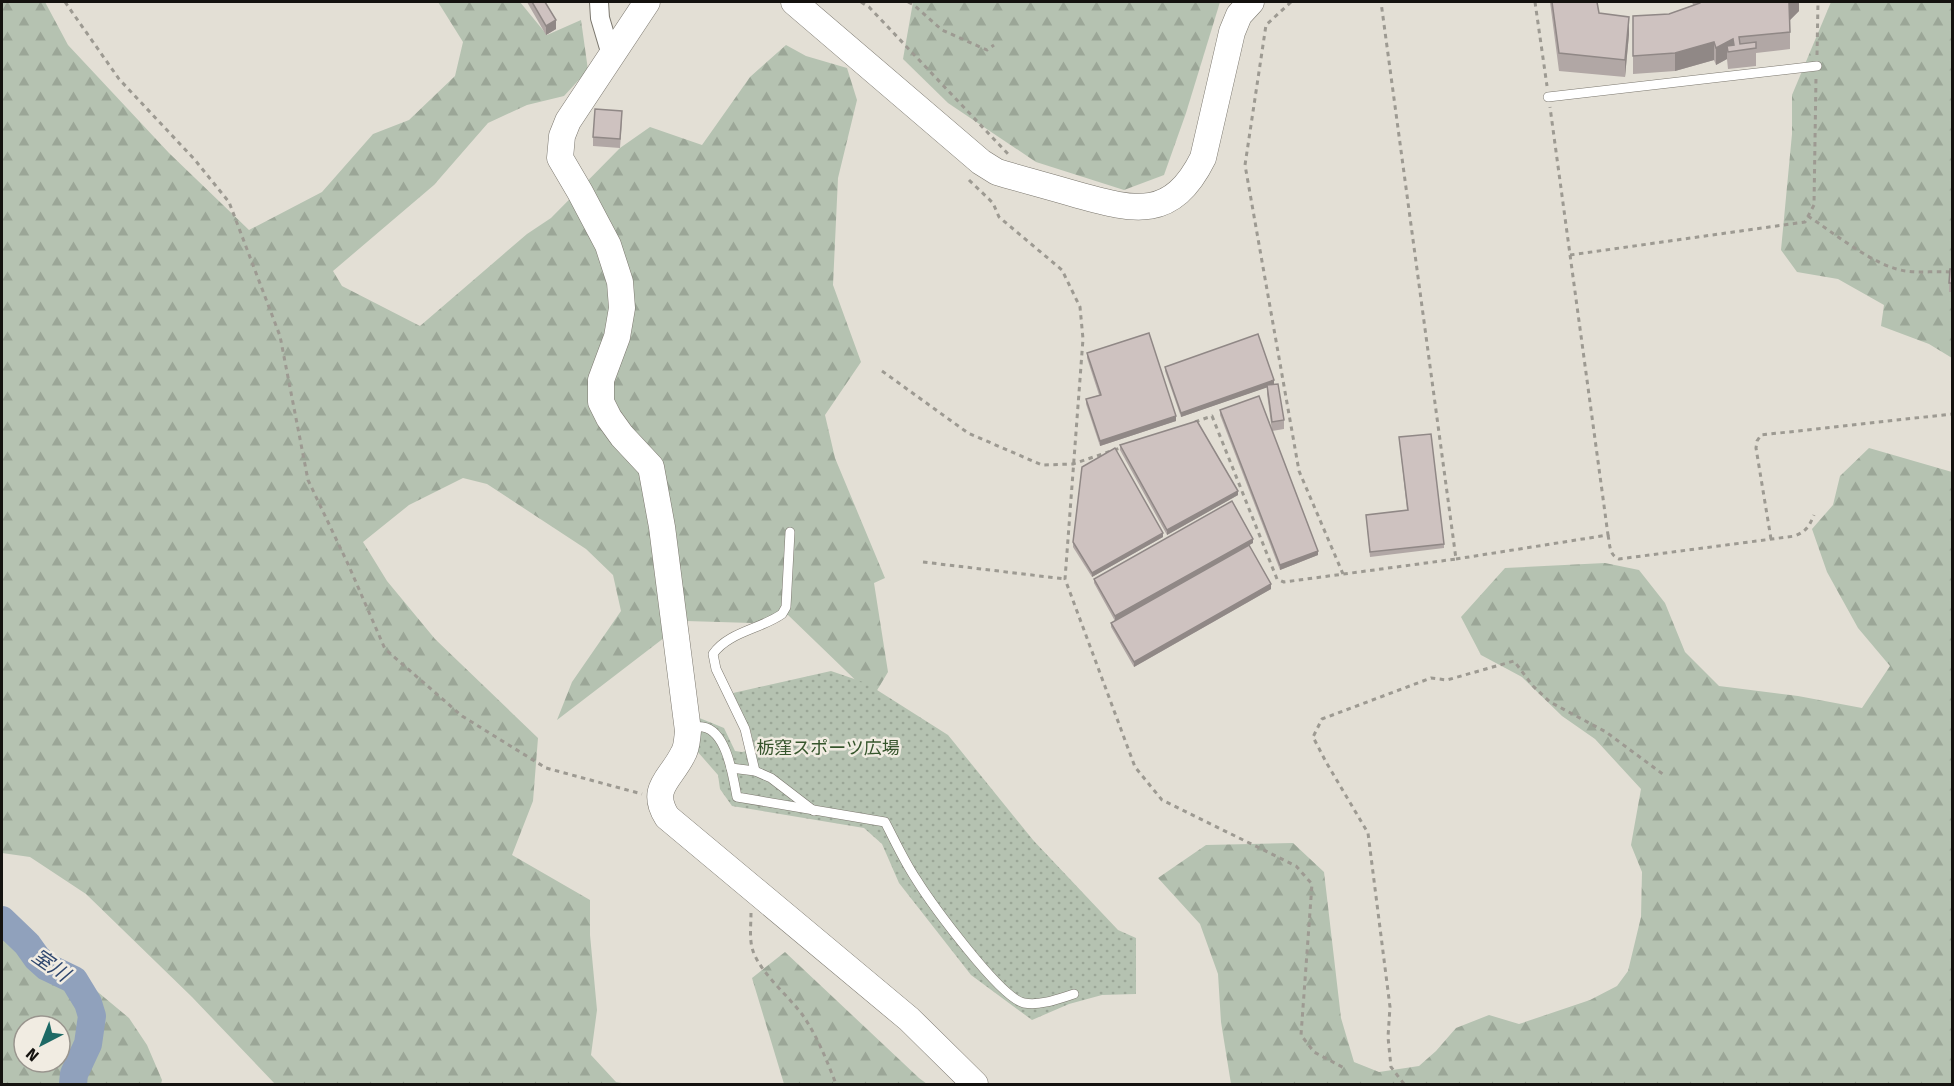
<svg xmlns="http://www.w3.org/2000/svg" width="1954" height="1086" font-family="'Fira Sans','Noto Sans JP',sans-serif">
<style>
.forest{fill:url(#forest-firs);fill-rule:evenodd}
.park{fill:url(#park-dots)}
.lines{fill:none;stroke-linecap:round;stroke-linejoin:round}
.river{stroke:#90a1bc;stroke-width:28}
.lane-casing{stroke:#7b776e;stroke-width:10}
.street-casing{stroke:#7b776e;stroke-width:20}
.secondary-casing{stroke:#7b776e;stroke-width:27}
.path{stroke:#9d9a92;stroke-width:3;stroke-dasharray:4.5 4.5;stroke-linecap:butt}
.lane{stroke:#fff;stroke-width:9}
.street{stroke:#fff;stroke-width:18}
.secondary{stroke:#fff;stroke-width:26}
.wall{fill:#b1a7a5}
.shaded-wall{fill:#908886}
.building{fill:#cec2c0;stroke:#908886;stroke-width:1.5}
.labels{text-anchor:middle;stroke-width:5;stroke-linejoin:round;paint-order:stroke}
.park-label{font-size:18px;fill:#36552c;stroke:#f1ece2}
.water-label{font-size:20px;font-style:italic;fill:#2f476f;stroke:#f1ece2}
</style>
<defs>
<pattern id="forest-firs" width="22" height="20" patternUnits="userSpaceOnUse" patternTransform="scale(1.5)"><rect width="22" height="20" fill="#b5c2b1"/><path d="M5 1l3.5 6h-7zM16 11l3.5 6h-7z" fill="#9ba697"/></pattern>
<pattern id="park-dots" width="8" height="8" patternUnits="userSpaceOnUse" patternTransform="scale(1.5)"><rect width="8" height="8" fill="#b5c2b1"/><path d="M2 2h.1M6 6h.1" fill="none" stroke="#9ba697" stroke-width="1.8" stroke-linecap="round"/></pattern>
</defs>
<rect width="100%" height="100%" fill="#e3dfd5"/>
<g class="forest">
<polygon points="2,2 45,2 68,45 169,153 249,230 322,192 373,134 409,120 455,76 463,42 438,2 520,2 547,35 581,20 588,70 564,96 527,105 488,123 434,185 333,271 342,286 420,326 527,234 551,218 620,148 650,127 702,145 750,77 786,45 806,56 847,68 857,100 838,178 833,285 861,362 825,415 835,458 885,578 874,583 888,672 873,697 788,615 752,623 686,621 557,720 572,682 621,611 613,575 586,549 487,484 463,478 409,505 363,542 387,581 435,639 538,738 533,801 512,855 590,900 590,935 597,1010 591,1055 616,1082 628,1084 275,1084 192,997 86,894 30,857 2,853"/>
<polygon points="913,2 1220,2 1186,113 1164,175 1124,190 1036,162 948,103 903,59"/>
<polygon points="1831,2 1952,2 1952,358 1929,344 1881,326 1884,305 1838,279 1797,272 1781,250 1792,134 1792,95"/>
<polygon points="1869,448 1952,472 1952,1084 1231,1084 1221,1022 1218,974 1200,924 1158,878 1206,845 1293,843 1324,872 1341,1018 1354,1062 1379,1072 1419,1066 1436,1051 1456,1028 1489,1015 1519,1024 1590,1000 1617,986 1628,971 1641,917 1642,872 1631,845 1641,789 1595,739 1562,716 1522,677 1481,655 1461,617 1505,568 1605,563 1639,570 1665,603 1685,652 1719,686 1798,696 1862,708 1890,666 1858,628 1827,572 1812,529 1833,505 1840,476"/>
<path d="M2 922 45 948 129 1018 147 1045 162 1080 161 1084H2ZM24 1026H60V1062H24Z"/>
<polygon points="785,952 919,1078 927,1084 784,1084 752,978"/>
</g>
<polygon class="park" points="831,671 866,683 948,735 1033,840 1118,930 1136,938 1136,994 1102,995 1069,1004 1032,1020 971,975 899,883 882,844 864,828 732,806 720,789 718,775 697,751 692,715 724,728 735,751 742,752 755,749 750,729 733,693"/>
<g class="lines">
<polyline class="river" points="2,920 27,944 37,958 47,967 74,980 88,1003 92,1016 88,1044 74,1074 73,1084"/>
<g class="lane-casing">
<g id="lane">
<polyline points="1548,97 1817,66"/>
<path d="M688 727C693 727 698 726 703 727 727 731 733 777 737 797L885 822C895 841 904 861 916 879 931 903 1000 998 1024 1003 1040 1006 1058 999 1074 994"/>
<polyline points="731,768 755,771 771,778 814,811"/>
<path d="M755 771 745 729 716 669 713 654C728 632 761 629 782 614L786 607 790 532"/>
</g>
</g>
<g class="street-casing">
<polyline id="street" points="599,2 600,18 611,55"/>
</g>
<g class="secondary-casing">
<g id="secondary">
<path d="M647 2 568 121 562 136 560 158 580 192 608 245 620 282 622 308 617 337 601 380V402L609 418 622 436 651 467 662 527 688 731C687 739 687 748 683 754 671 779 649 788 667 817L909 1019 975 1084"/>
<path d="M794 2 981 162 997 172C1024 180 1051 187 1078 195 1136 211 1172 220 1203 158L1232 32 1239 15 1251 2"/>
</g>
</g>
<g class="path">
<polyline points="65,2 119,79 195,160 229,202 280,336 308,480 348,564 385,649 462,716 546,768 642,794"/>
<polyline points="861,2 869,7 1008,154"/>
<polyline points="908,2 914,5 942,30 987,50 994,45"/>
<polyline points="1291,2 1266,25 1245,165 1299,471 1343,574"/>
<polyline points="1535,2 1547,86"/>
<polyline points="1817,55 1818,2"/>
<polyline points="969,180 993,203 999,217 1062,270 1080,307 1083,339 1065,579 1135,767 1162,800 1296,866 1312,884 1301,1035 1314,1052 1346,1069"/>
<path d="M1808 216C1834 233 1875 267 1906 271 1921 273 1937 271 1952 272"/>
<polyline points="1570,255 1805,222 1814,205 1816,77"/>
<polyline points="882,371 968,433 1042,465 1073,464 1123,447"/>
<polyline points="1195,422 1212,416 1277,579 1284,582 1456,559 1381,2"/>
<path d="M1608 535C1610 545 1609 555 1619 559L1795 536C1806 531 1809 527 1814 515"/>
<polyline points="1771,539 1756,448 1757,441 1761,435 1952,414"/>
<polyline points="1456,559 1608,535 1550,107"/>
<polyline points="923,562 1065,579"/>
<path d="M751 913C751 925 749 939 753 951 761 974 790 997 804 1017 818 1038 827 1061 836 1084"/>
<polyline points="1404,1084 1391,1067 1388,1037 1390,1007 1368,833 1326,762 1313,737 1322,719 1431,678 1447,680 1514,661 1533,686 1550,702 1606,732 1664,775"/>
</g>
<use href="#lane" class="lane"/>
<use href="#street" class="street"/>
<use href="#secondary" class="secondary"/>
</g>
<g class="wall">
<polygon points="527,2 545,2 556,29 546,35"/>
<polygon points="1550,2 1597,2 1599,13 1629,34 1625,77 1559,71"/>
<polygon points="1692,2 1799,2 1799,11 1790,20 1790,49 1756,53 1756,66 1728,69 1727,59 1716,65 1714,60 1675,71 1633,74 1633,16 1669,14 1693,5"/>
<polygon points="622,120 620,148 593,146 593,137"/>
<polygon points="1950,269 1953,269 1953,292 1949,292"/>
<polygon points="1087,353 1176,421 1100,446 1086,404 1086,399 1099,395 1087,358"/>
<polygon points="1165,367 1274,384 1284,420 1284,429 1272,431 1267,394 1267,387 1181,417 1165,371"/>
<polygon points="1220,410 1318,555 1280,570 1220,415"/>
<polygon points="1399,437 1444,544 1444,548 1370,557 1366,515 1407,510"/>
<polygon points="1120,445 1238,495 1167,535 1120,450"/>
<polygon points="1163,537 1092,577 1073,547 1073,542"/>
<polygon points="1253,543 1249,545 1271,589 1134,667 1111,627 1111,623 1115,621 1094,583 1094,579"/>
</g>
<g class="shaded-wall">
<polygon points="1790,2 1799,2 1799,11 1789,21 1789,3"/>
<polygon points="1629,17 1629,34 1625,77 1625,60"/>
<polygon points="556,20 556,29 546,35 546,26"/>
<polygon points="1733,39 1733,51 1727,46 1727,59 1716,65 1716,48"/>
<polygon points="1714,42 1714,60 1675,71 1675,53"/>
<polygon points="1274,380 1274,385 1181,417 1181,413"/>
<polygon points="1176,416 1176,421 1100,446 1100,441"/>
<polygon points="1238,491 1238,495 1167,535 1167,530"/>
<polygon points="1163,533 1163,537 1092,577 1092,573"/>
<polygon points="1253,539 1253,543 1115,621 1115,616"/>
<polygon points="1318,551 1318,555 1280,570 1280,565"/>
<polygon points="1271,584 1271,589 1134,667 1134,662"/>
</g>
<g class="building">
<polygon points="532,2 545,2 556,20 546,26"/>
<polygon points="1552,2 1597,2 1599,13 1629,17 1625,60 1559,53"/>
<polygon points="1700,2 1790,2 1789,3 1790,32 1739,37 1740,44 1756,42 1756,48 1728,52 1727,46 1734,45 1733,39 1716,48 1714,42 1675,53 1633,56 1633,16 1669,14 1700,3"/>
<polygon points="595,109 622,111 620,139 593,137"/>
<polygon points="1950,269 1953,269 1953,283 1949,283"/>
<polygon points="1149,333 1176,416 1100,441 1086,399 1101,395 1087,353"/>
<polygon points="1258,334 1274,380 1181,413 1165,367"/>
<polygon points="1278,384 1284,420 1272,422 1267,385"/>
<polygon points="1259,396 1318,551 1280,565 1220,410"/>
<polygon points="1197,421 1238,491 1167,530 1120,445"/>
<polygon points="1431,434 1444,544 1370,552 1366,515 1408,510 1399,437"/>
<polygon points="1115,448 1163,533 1092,573 1073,542 1082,467"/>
<polygon points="1232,501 1253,539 1115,616 1094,579"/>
<polygon points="1249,545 1271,584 1134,662 1111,623"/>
</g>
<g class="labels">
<g class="park-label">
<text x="828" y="754">栃窪スポーツ広場</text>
</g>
<g class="water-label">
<text transform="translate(51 965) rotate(35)" y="7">室川</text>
</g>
</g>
<rect width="1954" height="1086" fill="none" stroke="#14120f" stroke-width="6"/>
<g transform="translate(42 1044) rotate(222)"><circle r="28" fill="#f1ece2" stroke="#99958e" stroke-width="1.5"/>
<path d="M0-4.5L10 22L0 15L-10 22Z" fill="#1d6965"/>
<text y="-9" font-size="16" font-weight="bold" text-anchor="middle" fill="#14120f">N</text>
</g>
</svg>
